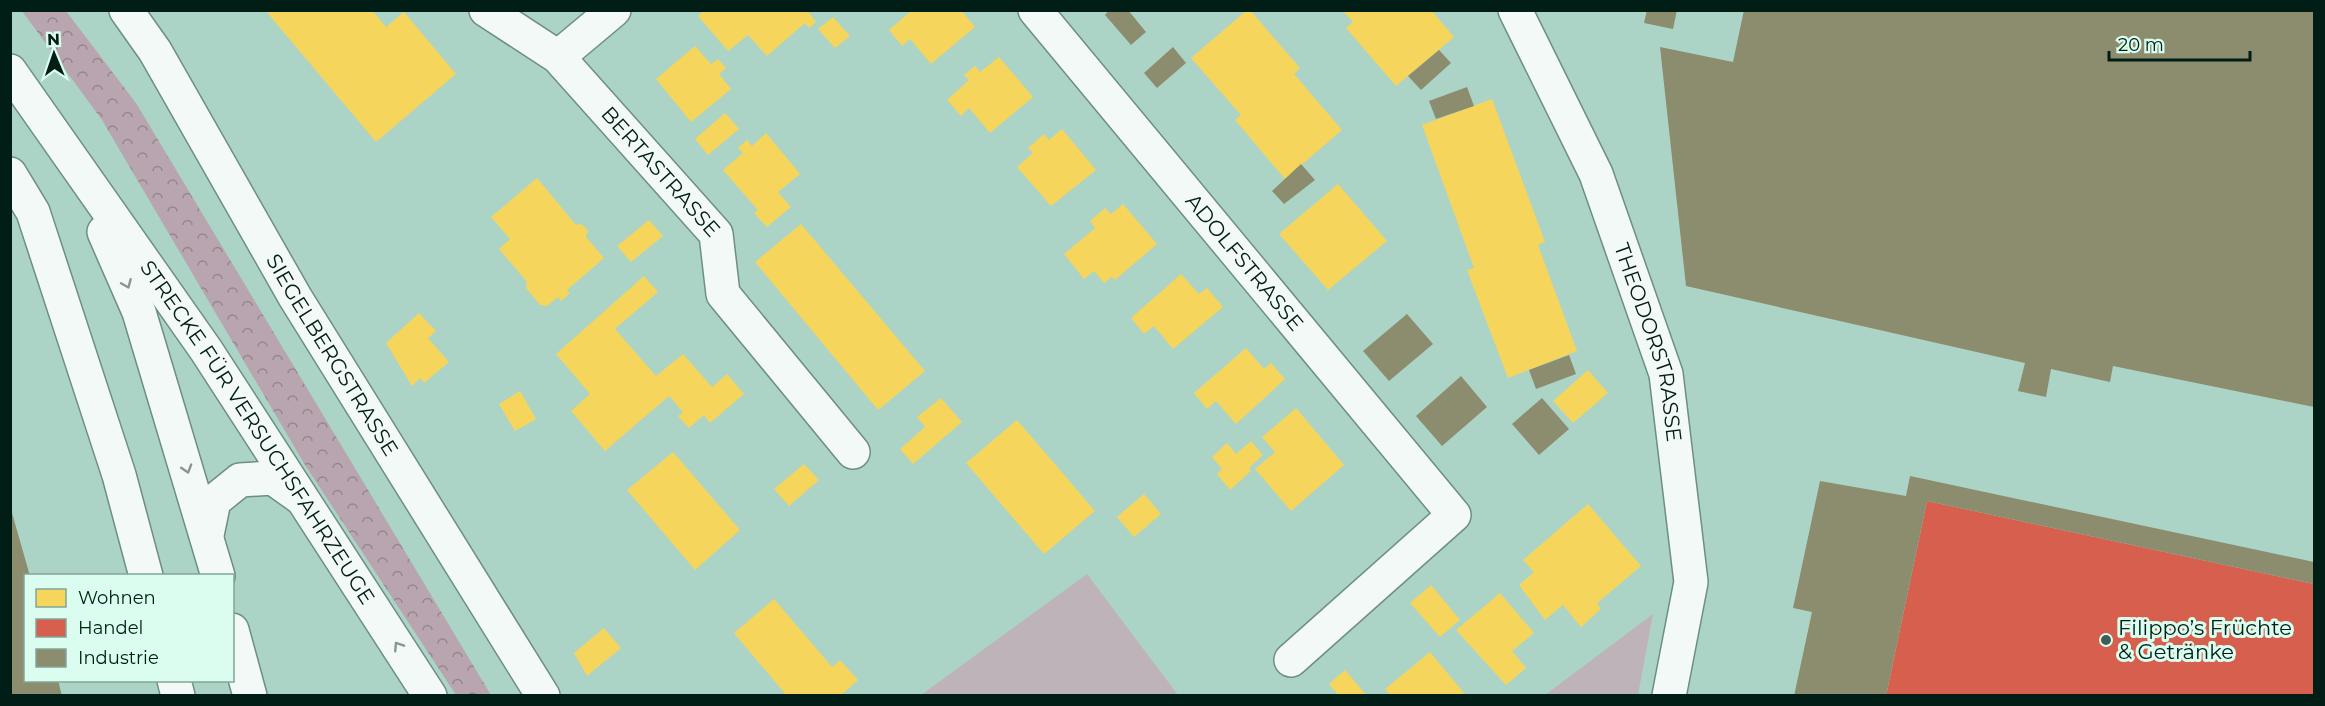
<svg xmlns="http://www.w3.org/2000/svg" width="2325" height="706" font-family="Montserrat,sans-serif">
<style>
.green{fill:#bfb3ba}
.forest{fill:url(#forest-crowns)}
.homes{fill:#f6d55c}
.shops{fill:#d6604d}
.industry{fill:#8c8c6e}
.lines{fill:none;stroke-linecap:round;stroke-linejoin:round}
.minor-casing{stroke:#6e8e84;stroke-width:36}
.minor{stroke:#f3f9f6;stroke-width:33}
.oneway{stroke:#869691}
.poi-dot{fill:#3d5e54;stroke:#dafdf0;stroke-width:2}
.labels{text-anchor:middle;stroke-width:6;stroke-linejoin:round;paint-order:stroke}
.street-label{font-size:21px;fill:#011e16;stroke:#dafdf0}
.poi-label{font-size:21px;fill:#011e16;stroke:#dafdf0;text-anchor:start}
</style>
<defs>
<pattern id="forest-crowns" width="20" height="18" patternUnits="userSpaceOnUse" patternTransform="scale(1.5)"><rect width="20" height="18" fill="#b9a5af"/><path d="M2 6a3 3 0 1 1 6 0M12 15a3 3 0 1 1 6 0" fill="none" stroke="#94868d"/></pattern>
</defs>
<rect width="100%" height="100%" fill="#acd4c6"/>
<g class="green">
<polygon points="1087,574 1178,695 921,695"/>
<polygon points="1653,614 1638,695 1545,695"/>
</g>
<polygon class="forest" points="22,11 66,11 136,103 491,695 456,695 305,465 102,120"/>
<g class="homes">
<polygon points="265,10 372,10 386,27 404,12 456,74 376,142"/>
<polygon points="704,10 729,10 731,13 734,10 807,10 816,22 809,28 805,23 767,56 748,35 728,51 698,16"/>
<polygon points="912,10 961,10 975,27 931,64 910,39 902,46 889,30"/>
<polygon points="1247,10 1250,10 1300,68 1294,74 1342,130 1285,179 1235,120 1241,115 1191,58"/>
<polygon points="1342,10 1431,10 1454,37 1396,86 1346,28 1353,22"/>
<polygon points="833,17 850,36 835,48 818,29"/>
<polygon points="695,46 711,64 718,59 726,68 719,74 731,89 691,122 656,79"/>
<polygon points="999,57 1033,97 990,133 969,108 961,116 947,100 969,80 964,75 975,66 980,72"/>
<polygon points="1492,99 1545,242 1538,245 1577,351 1508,378 1467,270 1474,268 1422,125"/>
<polygon points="725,113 739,129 708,155 695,139"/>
<polygon points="1062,129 1096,170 1051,206 1017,167 1033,153 1028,148 1044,134 1049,140"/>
<polygon points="766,133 800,174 778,192 791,207 767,227 754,213 758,210 723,170 743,153 738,148 747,140 752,146"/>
<polygon points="537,178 576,225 581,224 588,230 586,237 604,258 567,290 570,293 561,301 558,297 547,306 540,305 526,288 527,282 499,249 510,239 491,217"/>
<polygon points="1338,184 1387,241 1328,290 1279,234"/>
<polygon points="1123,204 1157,244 1115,280 1112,277 1104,283 1094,271 1084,279 1064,254 1095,228 1090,221 1105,208 1111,214"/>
<polygon points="649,220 663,236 631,262 617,246"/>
<polygon points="801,224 925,371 878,410 755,262"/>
<polygon points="1181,274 1199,294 1207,288 1223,307 1173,349 1154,326 1144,334 1131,318"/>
<polygon points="644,276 658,292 615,329 656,376 683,354 712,387 727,374 744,394 710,423 704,415 689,428 678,416 683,412 669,396 605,451 571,411 590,394 556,354"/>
<polygon points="419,313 436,331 428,338 449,362 424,383 420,378 412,386 386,343"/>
<polygon points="1246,348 1264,369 1271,363 1285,379 1236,424 1216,401 1207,409 1194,393"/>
<polygon points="1588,370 1608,393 1573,423 1553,401"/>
<polygon points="520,391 536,419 515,431 499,404"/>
<polygon points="941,398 962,422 913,464 900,449 925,427 917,417"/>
<polygon points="1296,408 1344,465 1291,511 1255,469 1275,452 1262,437"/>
<polygon points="1017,420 1095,511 1044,554 966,463"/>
<polygon points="1251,441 1263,455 1249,468 1251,471 1230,490 1217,474 1222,469 1212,457 1227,443 1236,454"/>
<polygon points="673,452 740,530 695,570 627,490"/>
<polygon points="804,464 819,480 789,506 774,489"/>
<polygon points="1144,494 1161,514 1134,537 1117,517"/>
<polygon points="1588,504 1641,566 1597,603 1601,609 1581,627 1563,605 1545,620 1519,585 1534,572 1523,560"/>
<polygon points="1431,585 1460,620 1440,637 1410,603"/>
<polygon points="1500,593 1534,633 1512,651 1526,668 1506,685 1456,630"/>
<polygon points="774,599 832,667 840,660 858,680 840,696 787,696 734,633"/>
<polygon points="604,628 621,648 587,676 574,653"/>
<polygon points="1430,652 1464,693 1462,696 1391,696 1385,689"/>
<polygon points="1345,670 1367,696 1339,696 1329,684"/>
</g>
<polygon class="shops" points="1927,501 2314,584 2314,696 1886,696"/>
<g class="industry">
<polygon points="1109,10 1128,10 1146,32 1131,45 1105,15"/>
<polygon points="1647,10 1677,10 1673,29 1644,23"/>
<polygon points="1744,10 2314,10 2314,407 2113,366 2110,382 2051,369 2046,397 2018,391 2025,363 1686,286 1660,47 1733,62"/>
<polygon points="1173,47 1186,63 1157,88 1144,73"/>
<polygon points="1439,50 1451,63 1421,90 1408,76"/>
<polygon points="1467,87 1474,106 1436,119 1429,101"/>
<polygon points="1301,164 1315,180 1284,204 1272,191"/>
<polygon points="1407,314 1433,344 1389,381 1363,351"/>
<polygon points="1569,355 1576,374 1536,389 1529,370"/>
<polygon points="1461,376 1487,407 1442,446 1416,416"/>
<polygon points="1542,398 1569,429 1539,455 1512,424"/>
<polygon points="1910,476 2314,562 2314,584 1927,501 1886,696 1794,696 1812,612 1793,608 1820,481 1906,496"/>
<polygon points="10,506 30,576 26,576 26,680 58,680 62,696 10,696"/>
</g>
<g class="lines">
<g class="minor-casing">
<g id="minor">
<path id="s1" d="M126 10 155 51 295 297 543 696"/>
<path id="s2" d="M486 10 558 57 716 234 723 294 853 452"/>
<path id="s3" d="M1035 10 1454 515 1291 660"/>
<path id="s4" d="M1515 10 1596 174 1666 374 1691 582 1669 696"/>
<polyline points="558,57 614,10"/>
<path id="s5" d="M10 71 206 350 430 696"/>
<polyline points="10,174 33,212 119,475 146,576"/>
<polyline points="104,232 139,312 218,576"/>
<polyline points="207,535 214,501 240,480 273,478 301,498"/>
<polyline points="232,630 250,696"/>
<polyline points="174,680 178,696"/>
</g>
</g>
<use href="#minor" class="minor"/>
</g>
<defs><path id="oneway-chevron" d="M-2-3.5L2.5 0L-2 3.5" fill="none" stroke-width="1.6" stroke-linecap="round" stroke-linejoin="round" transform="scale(1.5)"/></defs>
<g class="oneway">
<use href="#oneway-chevron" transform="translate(127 284) rotate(67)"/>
<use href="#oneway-chevron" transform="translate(187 469) rotate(73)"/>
<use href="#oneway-chevron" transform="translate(398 646) rotate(-123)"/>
</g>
<circle class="poi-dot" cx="2106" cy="640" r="6"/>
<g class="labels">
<g class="street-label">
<text dy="7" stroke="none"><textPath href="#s2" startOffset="240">BERTASTRASSE</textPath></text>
<text dy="7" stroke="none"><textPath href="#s3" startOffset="328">ADOLFSTRASSE</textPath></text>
<text dy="7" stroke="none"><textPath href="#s4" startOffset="360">THEODORSTRASSE</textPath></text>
<text dy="7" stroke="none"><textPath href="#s1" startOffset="402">SIEGELBERGSTRASSE</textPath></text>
<text dy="7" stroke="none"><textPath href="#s5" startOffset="438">STRECKE FÜR VERSUCHSFAHRZEUGE</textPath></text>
</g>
<g class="poi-label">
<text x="2118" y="635">Filippo’s Früchte<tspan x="2118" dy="24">&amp; Getränke</tspan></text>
</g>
</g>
<rect width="2325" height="706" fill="none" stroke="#011e16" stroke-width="24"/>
<rect x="24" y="574" width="210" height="108" fill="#dafdf0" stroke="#83a499" stroke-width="1.5"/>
<rect x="36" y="589" width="30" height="18" fill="#f6d55c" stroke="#83a499" stroke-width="1.5"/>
<text x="78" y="604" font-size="18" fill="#011e16">Wohnen</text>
<rect x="36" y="619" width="30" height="18" fill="#d6604d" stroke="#83a499" stroke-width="1.5"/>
<text x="78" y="634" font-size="18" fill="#011e16">Handel</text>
<rect x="36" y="649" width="30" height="18" fill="#8c8c6e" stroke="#83a499" stroke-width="1.5"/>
<text x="78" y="664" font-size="18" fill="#011e16">Industrie</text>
<g transform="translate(54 54) rotate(358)" stroke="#dafdf0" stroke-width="4.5" paint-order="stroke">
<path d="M0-4.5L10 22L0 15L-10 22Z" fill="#011e16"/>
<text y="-9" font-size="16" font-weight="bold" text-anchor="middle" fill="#011e16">N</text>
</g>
<path d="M2109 51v9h141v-9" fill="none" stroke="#011e16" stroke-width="3"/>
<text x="2118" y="51" font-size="18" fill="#011e16" stroke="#dafdf0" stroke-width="4.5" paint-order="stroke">20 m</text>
</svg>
